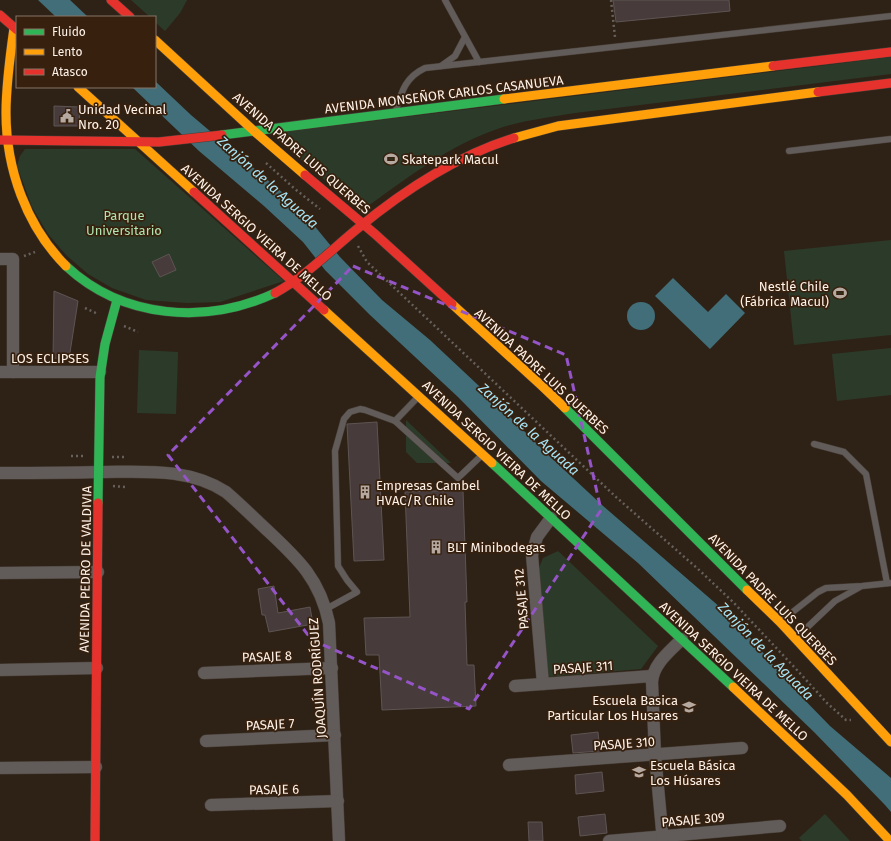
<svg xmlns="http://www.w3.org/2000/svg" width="891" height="841" font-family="'Fira Sans',sans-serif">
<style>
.green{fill:#2c3b29}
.water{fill:#416e78}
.building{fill:#473c3b;stroke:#5e5452}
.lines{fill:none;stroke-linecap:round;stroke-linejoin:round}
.lane-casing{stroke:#493f36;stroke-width:7}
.street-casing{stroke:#493f36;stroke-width:13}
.fast-casing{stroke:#493f36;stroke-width:10}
.slow-casing{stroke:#493f36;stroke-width:10}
.jam-casing{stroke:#493f36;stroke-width:10}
.path{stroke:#67605b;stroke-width:2.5;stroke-dasharray:2 3;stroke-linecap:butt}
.lane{stroke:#615b59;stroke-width:6}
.street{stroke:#615b59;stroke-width:12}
.fast{stroke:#30b455;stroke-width:9}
.slow{stroke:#ff9f0a;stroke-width:9}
.jam{stroke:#e5322d;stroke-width:9}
.marked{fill:none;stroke:#9554c7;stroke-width:3;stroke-dasharray:8 5;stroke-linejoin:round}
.labels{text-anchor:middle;stroke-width:3.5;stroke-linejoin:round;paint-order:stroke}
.street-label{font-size:13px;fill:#fef2e9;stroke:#37210e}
.poi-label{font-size:13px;fill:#fef2e9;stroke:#37210e;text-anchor:start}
.park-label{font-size:13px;fill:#afe3af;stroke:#37210e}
.water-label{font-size:14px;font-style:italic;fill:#a5e5f8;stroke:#37210e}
</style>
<rect width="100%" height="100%" fill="#2e2217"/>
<g class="green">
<polygon points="131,0 187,0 180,13 165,31 155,22 155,17 150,17"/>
<path d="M891 57V74L575 113C551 117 526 120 503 127 450 144 406 179 361 211L278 140 283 132Z"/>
<polygon points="25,149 135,149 284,281 220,302 187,303 146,300 112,288 88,274 66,255 48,234 32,207 17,166 20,156"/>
<polygon points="891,240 891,335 794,345 784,251"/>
<polygon points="891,348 891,395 837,401 832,354"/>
<polygon points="139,350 178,352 176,414 137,413"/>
<polygon points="406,420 451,463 417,463 406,452"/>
<polygon points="558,551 658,646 641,669 547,677 538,571 543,558"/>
<polygon points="825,814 850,841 802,841 799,838"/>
</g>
<g class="water">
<polygon points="38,0 70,0 88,17 56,17"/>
<polygon points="155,81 191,115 283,193 308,218 340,257 382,300 430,340 478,385 544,451 602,505 736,621 793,688 830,726 891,778 891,812 885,805 814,732 638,563 541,481 458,397 370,315 325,270 303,242 264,206 199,151 132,87 155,87"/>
<polygon points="673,278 708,312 726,294 745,313 710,349 655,296"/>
<circle cx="641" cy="316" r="14"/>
</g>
<g class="building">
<polygon points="613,0 729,0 730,11 616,22"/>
<polygon points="54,106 80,107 79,126 54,126"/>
<polygon points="169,254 176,270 160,277 152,262"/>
<polygon points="54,291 78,301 69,359 53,358"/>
<polygon points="377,422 384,560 354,561 347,424"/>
<polygon points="463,490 467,602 465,602 467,665 474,665 476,706 382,710 379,655 366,655 364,618 410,617 405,492"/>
<polygon points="274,586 278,613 310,607 313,624 269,632 265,615 262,615 258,589"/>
<polygon points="598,732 600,751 573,753 571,735"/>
<polygon points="602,772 604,791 576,794 575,775"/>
<polygon points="605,814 607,833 580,836 578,817"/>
<polygon points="528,822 542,822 543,841 529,841"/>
</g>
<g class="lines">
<g class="lane-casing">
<g id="lane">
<polyline points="445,0 479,62"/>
<polyline points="441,66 455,56 465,37"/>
<path d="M396 110C402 90 406 77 425 68L891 16"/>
<polyline points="789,151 891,139"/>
<polyline points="395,421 419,396"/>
<polyline points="814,444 844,452 866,474 887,583"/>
<polyline points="326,609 357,592 347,580 338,566 335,451 344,419 350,412 360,409 365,410 395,421 458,478 482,455"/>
<polyline points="780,622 818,592 826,588 862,586 891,583"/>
<polyline points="796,638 835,601 860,587"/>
</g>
</g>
<g class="street-casing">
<g id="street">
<polyline points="0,259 13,259 13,372"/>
<polyline points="0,372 100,372"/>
<path d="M0 473C33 473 65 473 98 472 141 472 188 467 226 492 240 504 253 517 267 530 298 559 320 579 329 623L339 841"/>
<polyline points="0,573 98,572"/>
<polyline points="0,670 97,668"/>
<polyline points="204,673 332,668"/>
<polyline points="543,684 532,555 537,537 551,518"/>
<polyline points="515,686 652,676"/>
<polyline points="206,741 335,735"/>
<polyline points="509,765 742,748"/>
<polyline points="0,768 96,767"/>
<polyline points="211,805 338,801"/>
<polyline points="609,841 780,826"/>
<path d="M663 841 655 755 652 682C653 664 670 651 682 639"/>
</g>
</g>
<g class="fast-casing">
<g id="fast">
<polyline points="222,135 504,99"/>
<path d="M66 266C123 319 206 325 275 293"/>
<polyline points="565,408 747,590"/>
<polyline points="492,463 733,687"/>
<polyline points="98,503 100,377 105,344 117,300"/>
</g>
</g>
<g class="slow-casing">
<g id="slow">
<path d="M14 28C10 56 6 84 6 113 6 168 26 226 66 266"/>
<polyline points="155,40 254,131 305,175"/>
<polyline points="78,87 194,192"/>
<polyline points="504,99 773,66"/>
<polyline points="514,138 558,126 818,92"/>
<polyline points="452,304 542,386 565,408"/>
<polyline points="324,310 492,463"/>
<polyline points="747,590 780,622 891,742"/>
<polyline points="733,687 847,795 890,841"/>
</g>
</g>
<g class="jam-casing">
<g id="jam">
<polyline points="111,0 130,17"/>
<polyline points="0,15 17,30"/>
<polyline points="773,66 891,52"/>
<polyline points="818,92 891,83"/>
<polyline points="0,140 159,142 222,135"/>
<polyline points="305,175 375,234 452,304"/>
<polyline points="194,192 324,310"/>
<path d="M275 293C306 276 330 251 357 229 403 191 456 156 514 138"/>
<polyline points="95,841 98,503"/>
</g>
</g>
<g class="path">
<polyline points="611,0 615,37"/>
<polyline points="266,163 295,189 320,209"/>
<polyline points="358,246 367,262 616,497 698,569 733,602 797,670 827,703 846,720 851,720"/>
<polyline points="24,256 35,252"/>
<polyline points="85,308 98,314"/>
<polyline points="124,326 138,332"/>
<polyline points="71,456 85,456"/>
<polyline points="112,457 127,457"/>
<polyline points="113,486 126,487"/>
</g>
<use href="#lane" class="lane"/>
<use href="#street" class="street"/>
<use href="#fast" class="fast"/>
<use href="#slow" class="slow"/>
<use href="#jam" class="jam"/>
</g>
<path class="marked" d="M353 266 566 355 601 510 469 709 312 640 168 455Z"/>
<defs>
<g id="civic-bare" transform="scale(1.08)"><path d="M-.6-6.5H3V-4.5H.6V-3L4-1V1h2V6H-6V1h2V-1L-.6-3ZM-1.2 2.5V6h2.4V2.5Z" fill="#b5a9a0" stroke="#37210e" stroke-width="2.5" paint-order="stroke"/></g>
<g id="stadium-bare" transform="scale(1.08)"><path d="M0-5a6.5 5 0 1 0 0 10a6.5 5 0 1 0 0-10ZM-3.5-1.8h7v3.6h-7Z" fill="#b5a9a0" stroke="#37210e" stroke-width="2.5" paint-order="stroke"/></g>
<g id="building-bare" transform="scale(1.08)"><path d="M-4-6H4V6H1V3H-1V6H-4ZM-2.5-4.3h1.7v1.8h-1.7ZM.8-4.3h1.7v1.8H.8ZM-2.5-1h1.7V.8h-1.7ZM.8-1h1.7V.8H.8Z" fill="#b5a9a0" stroke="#37210e" stroke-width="2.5" paint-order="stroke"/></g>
<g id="school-bare" transform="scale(1.08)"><path d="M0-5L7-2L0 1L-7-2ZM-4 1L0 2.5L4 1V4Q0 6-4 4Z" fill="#b5a9a0" stroke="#37210e" stroke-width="2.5" paint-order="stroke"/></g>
</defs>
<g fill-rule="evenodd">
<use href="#civic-bare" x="67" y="116"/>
<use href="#stadium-bare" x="391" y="159"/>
<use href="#stadium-bare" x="840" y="293"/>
<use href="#building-bare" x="365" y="492"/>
<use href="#building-bare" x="436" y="547"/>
<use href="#school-bare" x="689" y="707"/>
<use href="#school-bare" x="639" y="772"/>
</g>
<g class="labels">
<g class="street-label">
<text transform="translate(444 94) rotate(-7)" y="5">AVENIDA MONSEÑOR CARLOS CASANUEVA</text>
<text transform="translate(302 153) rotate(41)" y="5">AVENIDA PADRE LUIS QUERBES</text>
<text transform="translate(257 232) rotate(42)" y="5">AVENIDA SERGIO VIEIRA DE MELLO</text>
<text x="50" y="363">LOS ECLIPSES</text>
<text transform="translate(542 371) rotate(43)" y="5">AVENIDA PADRE LUIS QUERBES</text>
<text transform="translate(497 450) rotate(43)" y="5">AVENIDA SERGIO VIEIRA DE MELLO</text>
<text transform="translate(85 569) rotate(-89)" y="5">AVENIDA PEDRO DE VALDIVIA</text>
<text transform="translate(521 599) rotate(-95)" y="5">PASAJE 312</text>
<text transform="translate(773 599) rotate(46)" y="5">AVENIDA PADRE LUIS QUERBES</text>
<text transform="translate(267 656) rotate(-2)" y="5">PASAJE 8</text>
<text transform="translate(583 667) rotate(-4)" y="5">PASAJE 311</text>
<text transform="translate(734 671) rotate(43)" y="5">AVENIDA SERGIO VIEIRA DE MELLO</text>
<text transform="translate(317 678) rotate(-94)" y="5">JOAQUÍN RODRÍGUEZ</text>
<text transform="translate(270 724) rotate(-3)" y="5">PASAJE 7</text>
<text transform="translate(624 743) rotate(-4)" y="5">PASAJE 310</text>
<text transform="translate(274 789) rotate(-1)" y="5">PASAJE 6</text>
<text transform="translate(693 819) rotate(-5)" y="5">PASAJE 309</text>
</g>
<g class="poi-label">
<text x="78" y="114">Unidad Vecinal<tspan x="78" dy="15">Nro. 20</tspan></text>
<text x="402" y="164">Skatepark Macul</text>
<text x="829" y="291" text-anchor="end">Nestlé Chile<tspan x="829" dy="15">(Fábrica Macul)</tspan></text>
<text x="376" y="490">Empresas Cambel<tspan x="376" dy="15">HVAC/R Chile</tspan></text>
<text x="447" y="552">BLT Minibodegas</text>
<text x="678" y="705" text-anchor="end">Escuela Basica<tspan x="678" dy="15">Particular Los Husares</tspan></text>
<text x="650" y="770">Escuela Básica<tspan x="650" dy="15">Los Húsares</tspan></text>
</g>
<g class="park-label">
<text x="124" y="220">Parque<tspan x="124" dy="15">Universitario</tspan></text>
</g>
<g class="water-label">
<text transform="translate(268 182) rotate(42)" y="5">Zanjón de la Aguada</text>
<text transform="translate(529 429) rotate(42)" y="5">Zanjón de la Aguada</text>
<text transform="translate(766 651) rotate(46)" y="5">Zanjón de la Aguada</text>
</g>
</g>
<rect x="16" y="16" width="140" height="72" fill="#37210e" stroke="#877566"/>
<rect x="24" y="29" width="20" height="6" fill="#30b455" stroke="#877566"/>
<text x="52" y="36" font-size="12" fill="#fef2e9">Fluido</text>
<rect x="24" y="49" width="20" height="6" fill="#ff9f0a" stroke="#877566"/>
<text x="52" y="56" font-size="12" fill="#fef2e9">Lento</text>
<rect x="24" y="69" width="20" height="6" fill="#e5322d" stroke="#877566"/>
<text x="52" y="76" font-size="12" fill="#fef2e9">Atasco</text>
</svg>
